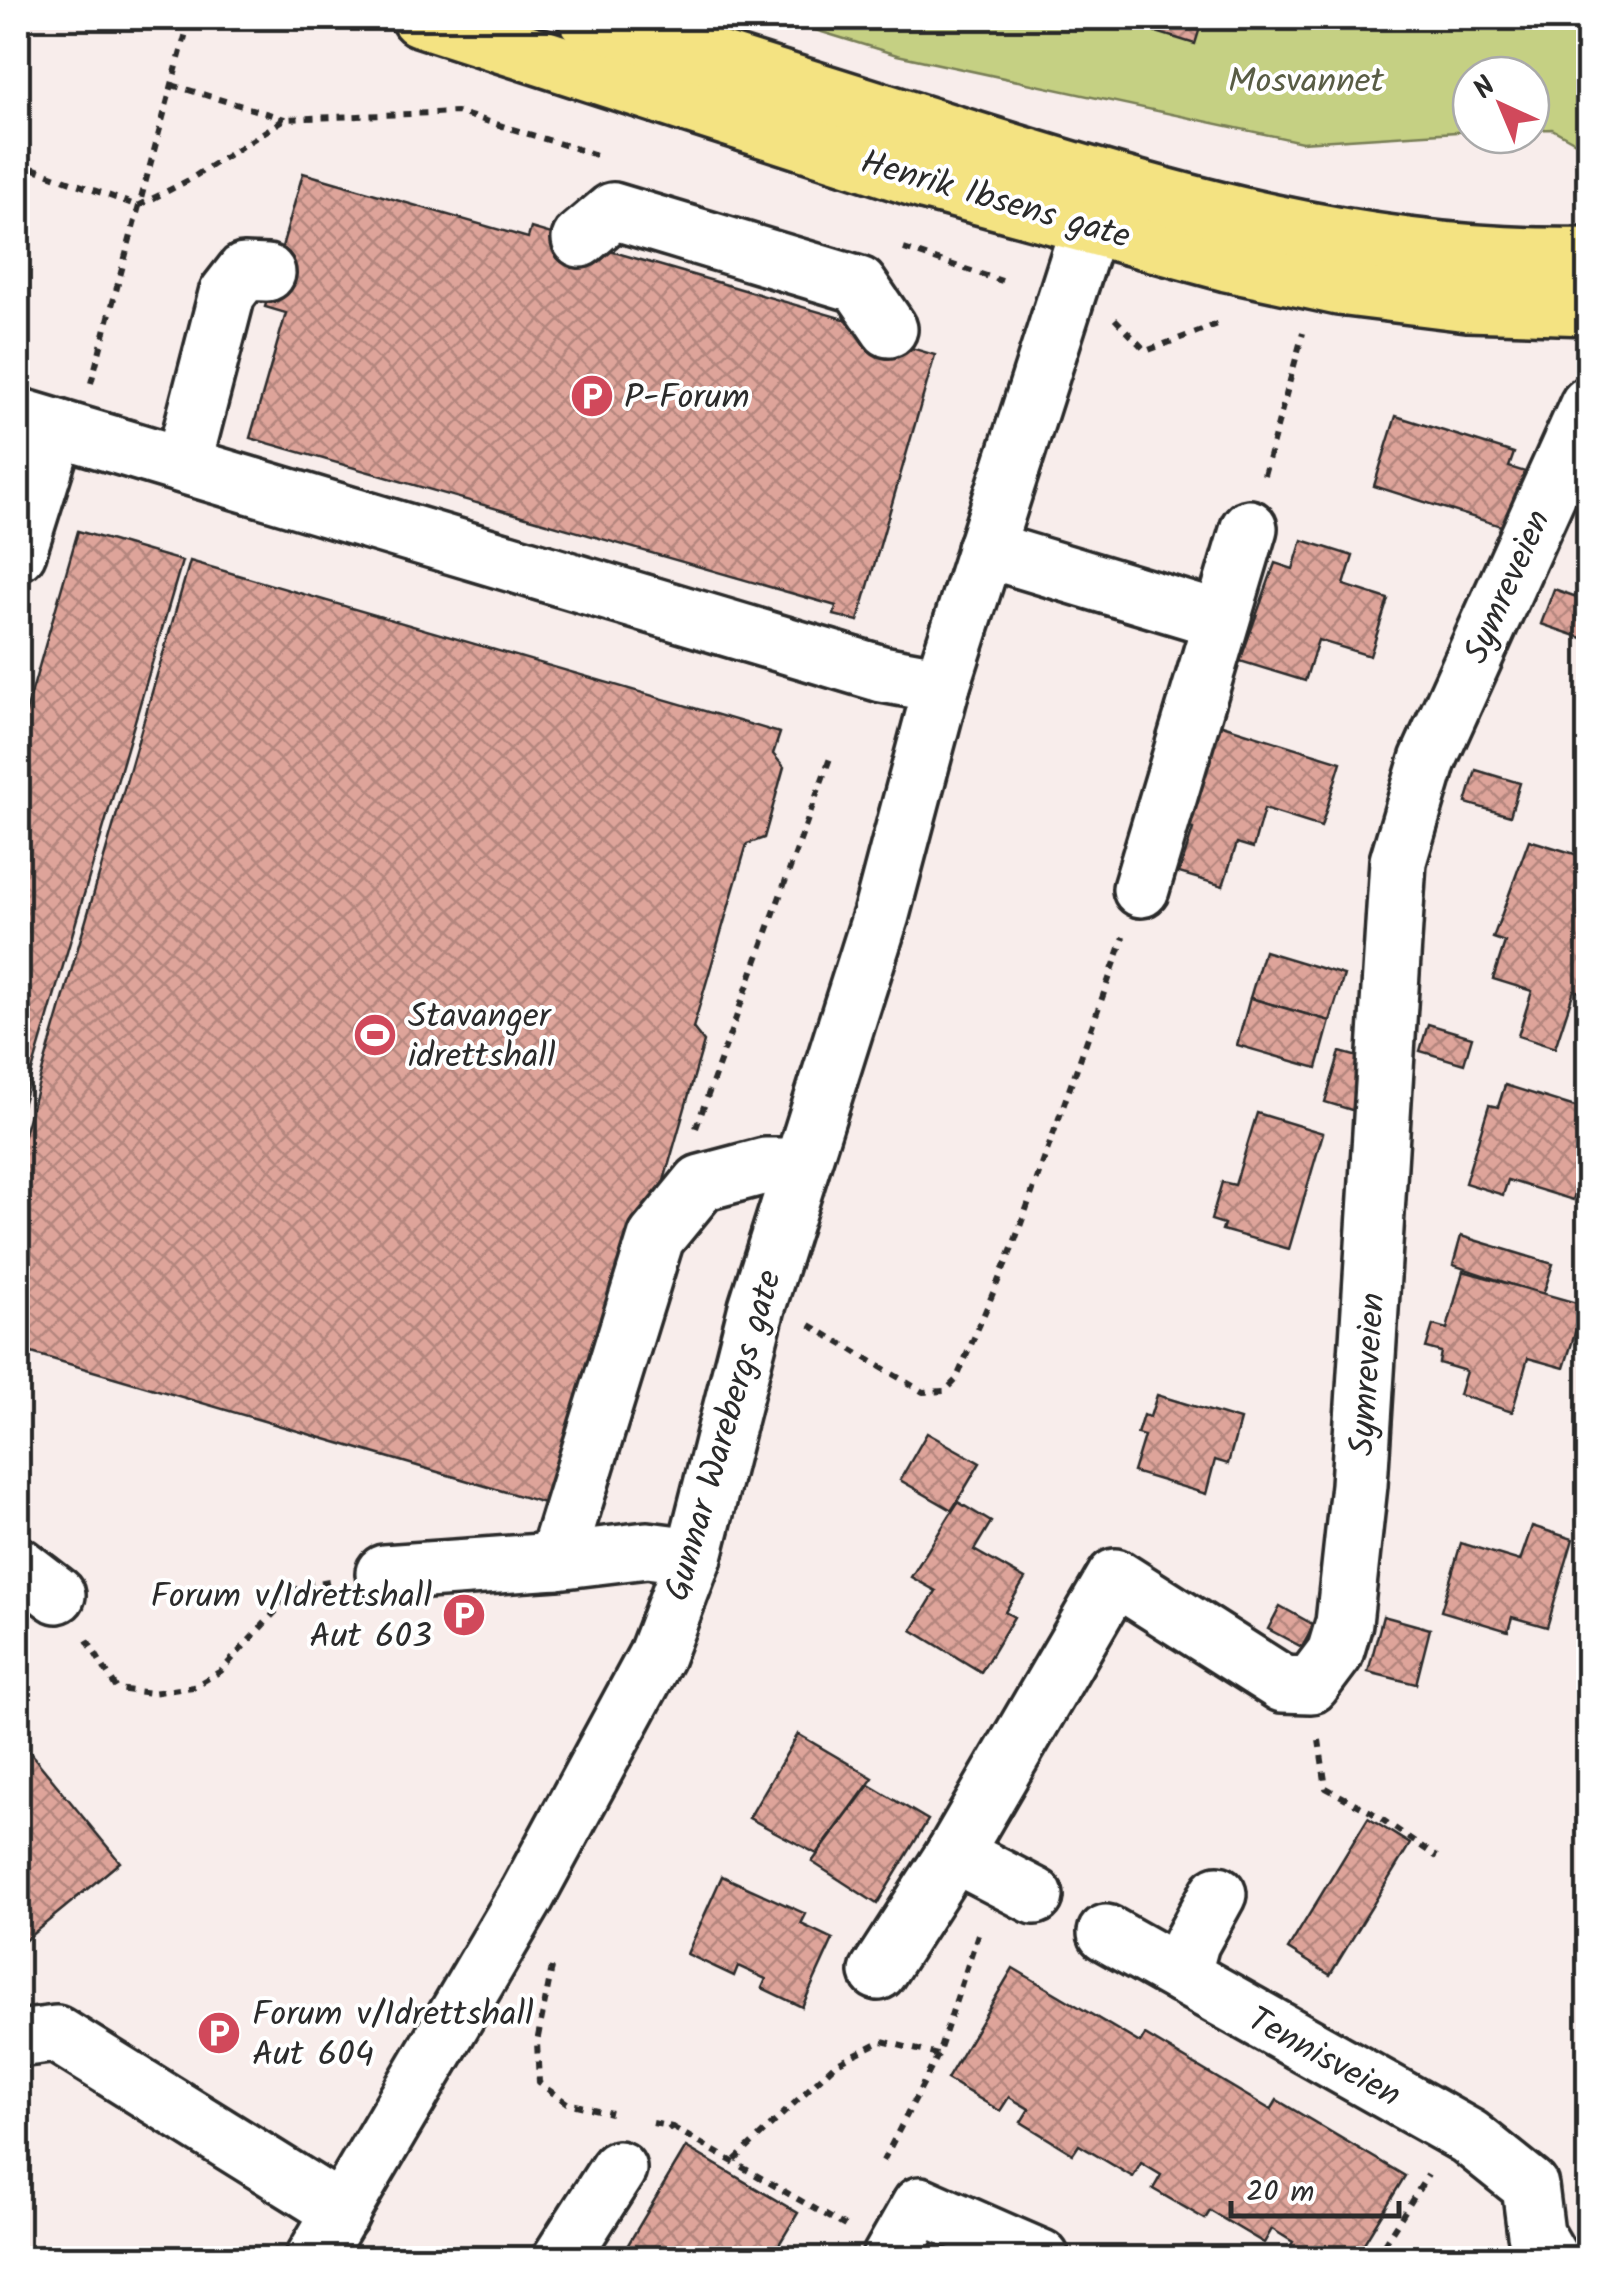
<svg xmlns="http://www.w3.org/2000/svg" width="1606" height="2276" font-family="Kalam,sans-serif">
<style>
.park{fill:#c5d083;stroke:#787e57;stroke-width:2.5}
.building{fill:url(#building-cross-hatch);stroke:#2b2b2b;stroke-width:2.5}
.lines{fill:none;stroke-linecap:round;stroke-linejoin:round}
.minor-casing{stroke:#2b2b2b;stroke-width:62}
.major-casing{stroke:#2b2b2b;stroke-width:62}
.path{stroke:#2b2b2b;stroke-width:6;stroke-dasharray:8 8;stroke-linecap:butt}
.minor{stroke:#fff;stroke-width:55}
.major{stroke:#f4e382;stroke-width:55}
.labels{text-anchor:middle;stroke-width:8;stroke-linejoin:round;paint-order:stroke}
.park-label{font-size:35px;fill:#595d45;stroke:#fff}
.street-label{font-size:35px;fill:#2b2b2b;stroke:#fff}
.poi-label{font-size:35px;fill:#2b2b2b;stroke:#fff;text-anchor:start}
</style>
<defs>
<pattern id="building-cross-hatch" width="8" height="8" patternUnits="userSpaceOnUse" patternTransform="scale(2.5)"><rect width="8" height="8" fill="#dea49a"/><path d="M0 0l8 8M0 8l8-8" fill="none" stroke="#b4867e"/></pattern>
</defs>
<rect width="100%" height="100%" fill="#f8edeb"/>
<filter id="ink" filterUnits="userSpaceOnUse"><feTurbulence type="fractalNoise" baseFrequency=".01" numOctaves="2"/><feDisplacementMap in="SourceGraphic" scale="20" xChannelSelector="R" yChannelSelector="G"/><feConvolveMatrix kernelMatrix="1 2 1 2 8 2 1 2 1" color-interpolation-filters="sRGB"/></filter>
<g filter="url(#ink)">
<polygon class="park" points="776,18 1588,18 1588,149 1552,129 1531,130 1531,75 1471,75 1471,131 1302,142 897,55"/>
<g class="building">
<polygon points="1111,18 1203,18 1195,44"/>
<polygon points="303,173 528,238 531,228 913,339 911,348 935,355 858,621 834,615 836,606 250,438 286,313 265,307"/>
<polygon points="1396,416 1514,453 1509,467 1541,477 1523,533 1374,486"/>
<polygon points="78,531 182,561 18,1119 18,740"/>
<polygon points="1302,540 1353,556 1344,585 1388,599 1370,656 1318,640 1305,681 1240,661 1275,563 1293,569"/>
<polygon points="190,561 780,733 773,754 784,767 764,838 747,844 693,1028 704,1042 657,1205 639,1212 554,1506 18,1349 18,1155"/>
<polygon points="1554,589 1588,601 1588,640 1541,624"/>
<polygon points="1219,724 1341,762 1321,827 1264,809 1253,848 1237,843 1223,886 1179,873 1193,829 1187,827"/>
<polygon points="1476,770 1520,783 1510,816 1466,803"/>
<polygon points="1529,840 1588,858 1579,914 1588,918 1588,964 1580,992 1574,990 1555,1048 1518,1036 1532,991 1493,979 1505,942 1493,938"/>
<polygon points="1264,951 1344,975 1330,1021 1250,998"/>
<polygon points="1250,998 1330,1021 1317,1068 1237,1045"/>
<polygon points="1428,1024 1472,1037 1464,1064 1420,1051"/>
<polygon points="1340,1052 1373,1061 1358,1112 1325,1102"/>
<polygon points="1505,1085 1588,1111 1588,1148 1573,1200 1508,1180 1503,1195 1465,1183 1489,1105 1498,1107"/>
<polygon points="1257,1113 1323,1133 1289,1249 1222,1230 1224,1224 1211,1220 1222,1182 1235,1185"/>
<polygon points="1461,1236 1553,1264 1543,1295 1453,1265"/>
<polygon points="1463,1271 1584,1305 1564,1368 1528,1358 1512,1412 1459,1395 1466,1371 1439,1363 1441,1352 1426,1348 1433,1325 1447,1329"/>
<polygon points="1157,1395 1240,1420 1228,1464 1215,1460 1206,1494 1133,1472 1144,1436 1137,1434 1143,1415 1150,1417"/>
<polygon points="927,1433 980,1463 952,1510 900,1480"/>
<polygon points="958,1502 991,1522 974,1550 1025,1579 1005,1612 1014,1617 981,1672 912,1630 936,1591 911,1577"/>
<polygon points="1532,1526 1573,1539 1547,1627 1512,1617 1508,1631 1441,1611 1461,1543 1520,1561"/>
<polygon points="1280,1606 1314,1625 1302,1647 1268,1629"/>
<polygon points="1383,1616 1430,1629 1416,1684 1368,1672"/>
<polygon points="798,1734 873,1778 817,1854 749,1818"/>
<polygon points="18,1738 120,1862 18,1946"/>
<polygon points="869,1785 928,1820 877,1904 812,1862"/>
<polygon points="1368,1818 1410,1844 1330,1975 1288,1949"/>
<polygon points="722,1876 806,1914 801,1924 833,1939 802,2007 762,1988 766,1979 738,1966 734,1976 687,1954"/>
<polygon points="1013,1968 1140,2043 1145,2035 1271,2110 1277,2100 1405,2176 1355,2258 1291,2258 1285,2255 1293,2242 1272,2229 1264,2243 1210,2211 1205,2219 1153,2189 1161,2175 1141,2163 1133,2177 1079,2145 1073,2154 1021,2122 1029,2109 1009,2097 1000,2111 947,2079"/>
<polygon points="686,2147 798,2213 771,2258 620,2258"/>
</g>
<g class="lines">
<g class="minor-casing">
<g id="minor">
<polyline points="580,239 613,211 859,285 889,329"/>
<polyline points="18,416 882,674 942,685"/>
<polyline points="183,464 227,294 244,272 267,273"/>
<polyline points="985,549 1221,620"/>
<polyline points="18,552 57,428"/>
<polyline points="1141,889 1249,528"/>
<polyline points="556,1561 656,1238 701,1183 765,1166 800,1166"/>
<polyline points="18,1565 57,1595"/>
<polyline points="384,1573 556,1561 647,1550 694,1556"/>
<polyline points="954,1854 1035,1896"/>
<polyline points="1106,1933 1469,2137 1530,2186 1536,2234 1550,2258"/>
<polyline points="878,1972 954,1854 1115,1577 1283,1684 1311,1685 1335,1653 1344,1623 1359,1485 1398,861 1428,760 1588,405"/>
<polyline points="1182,1976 1191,1943 1218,1894"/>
<polyline points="18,2039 56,2034 342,2212"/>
<polyline points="314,2258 527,1895 656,1656 694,1556 757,1307 881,915 942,685 1089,226"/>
<polyline points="561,2258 618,2169"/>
<polyline points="890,2258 920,2205 1041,2258"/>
</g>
</g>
<g class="major-casing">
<g id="major">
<polyline points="419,18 927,182 1227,263 1339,287 1468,303 1588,307"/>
<path d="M586 18C714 58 841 98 968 138 1173 202 1371 261 1588 256"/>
</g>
</g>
<g class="path">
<polyline points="172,85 285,119"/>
<polyline points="18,163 138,206 187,181 285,119 457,112 600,156"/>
<polyline points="904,249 1002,281"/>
<polyline points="1115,319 1146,351 1223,322"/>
<polyline points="91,383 190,18"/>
<polyline points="1264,475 1303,333"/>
<polyline points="696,1128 830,758"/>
<polyline points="810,1325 923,1392 945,1391 956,1380 1013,1246 1124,937"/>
<polyline points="87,1640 117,1689 152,1693 193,1687 221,1671 299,1586 329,1581"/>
<polyline points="1319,1740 1326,1788 1371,1812 1437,1857"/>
<polyline points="552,1967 537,2042 539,2083 567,2103 611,2113"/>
<polyline points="653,2123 672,2127 663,2135"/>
<polyline points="672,2127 845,2226"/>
<polyline points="735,2160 835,2064 882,2041 938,2055 979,1931"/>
<polyline points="883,2161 938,2055"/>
<polyline points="1375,2258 1428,2175"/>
</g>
<use href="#minor" class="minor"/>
<use href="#major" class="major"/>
</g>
</g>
<defs>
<g id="parking-disc" transform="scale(2.25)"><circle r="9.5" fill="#d1495b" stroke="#fff"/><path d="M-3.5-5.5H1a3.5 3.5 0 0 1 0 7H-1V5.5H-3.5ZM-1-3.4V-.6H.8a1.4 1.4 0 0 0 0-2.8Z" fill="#fff"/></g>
<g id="stadium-disc" transform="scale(2.25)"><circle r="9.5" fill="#d1495b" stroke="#fff"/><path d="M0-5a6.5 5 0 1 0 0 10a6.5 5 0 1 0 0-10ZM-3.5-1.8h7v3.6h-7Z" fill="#fff"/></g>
</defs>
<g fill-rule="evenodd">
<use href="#parking-disc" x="592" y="396"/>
<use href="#stadium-disc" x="375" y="1035"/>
<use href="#parking-disc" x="464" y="1615"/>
<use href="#parking-disc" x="219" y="2033"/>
</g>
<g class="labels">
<g class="park-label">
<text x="1306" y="92">Mosvannet</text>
</g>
<g class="street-label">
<text transform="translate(996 198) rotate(16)" y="12">Henrik Ibsens gate</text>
<text transform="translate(1506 586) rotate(-66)" y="12">Symreveien</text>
<text transform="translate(1366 1374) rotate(-86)" y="12">Symreveien</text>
<text transform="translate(722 1435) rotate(-74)" y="12">Gunnar Warebergs gate</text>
<text transform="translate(1325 2056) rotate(29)" y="12">Tennisveien</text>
</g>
<g class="poi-label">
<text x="624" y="408">P-Forum</text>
<text x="408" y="1027">Stavanger<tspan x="408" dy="40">idrettshall</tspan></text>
<text x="432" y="1607" text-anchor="end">Forum v/Idrettshall<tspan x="432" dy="40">Aut 603</tspan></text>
<text x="252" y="2025">Forum v/Idrettshall<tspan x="252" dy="40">Aut 604</tspan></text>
</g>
</g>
<rect width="1606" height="2276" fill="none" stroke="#fff" stroke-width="60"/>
<rect x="30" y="30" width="1546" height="2216" fill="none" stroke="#2b2b2b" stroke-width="4" filter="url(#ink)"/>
<g transform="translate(1501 105) rotate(316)"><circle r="48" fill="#ffffff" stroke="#aaaaaa" stroke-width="2.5"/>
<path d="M0-8L18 38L0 25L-18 38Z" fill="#d1495b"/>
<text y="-15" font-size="28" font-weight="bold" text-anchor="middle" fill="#2b2b2b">N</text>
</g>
<path d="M1231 2201v15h168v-15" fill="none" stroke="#2b2b2b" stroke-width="5"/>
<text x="1246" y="2201" font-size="30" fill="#2b2b2b" stroke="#ffffff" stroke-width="8" paint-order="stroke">20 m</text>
</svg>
